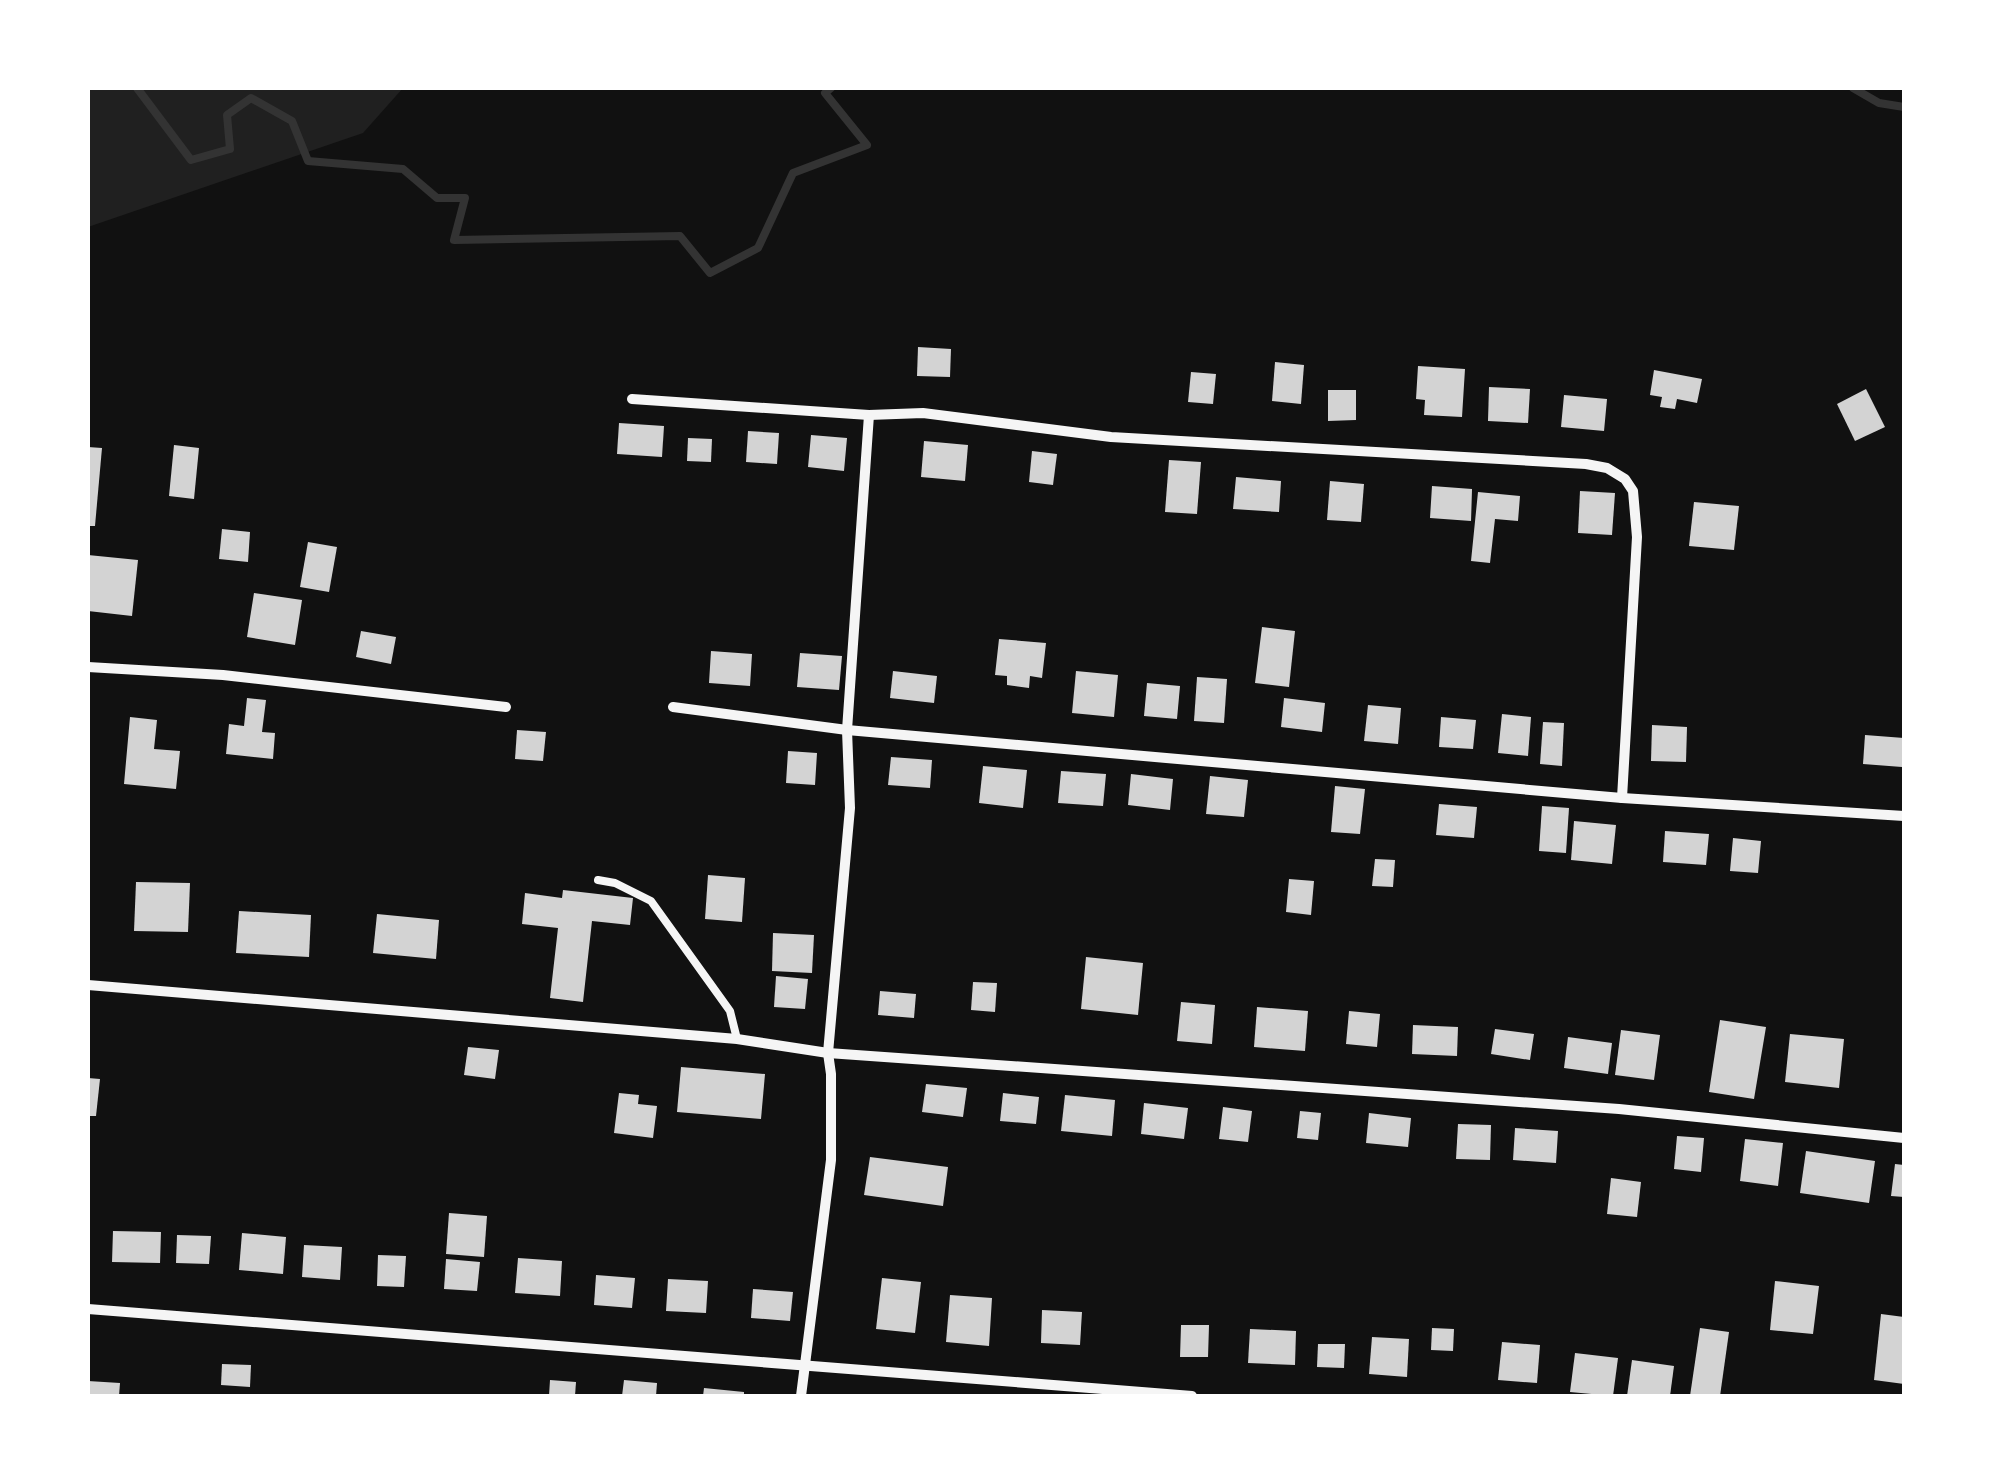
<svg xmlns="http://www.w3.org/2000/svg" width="1992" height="1484" font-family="Ubuntu,sans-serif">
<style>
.green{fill:#202020}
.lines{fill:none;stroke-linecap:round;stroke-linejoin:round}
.stream{stroke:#333;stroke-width:8}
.building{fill:#d3d3d3}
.service{stroke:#f5f5f5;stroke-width:8}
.minor{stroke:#f5f5f5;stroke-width:10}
</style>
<rect width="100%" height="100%" fill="#111"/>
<polygon class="green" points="88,88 403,88 363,133 88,227"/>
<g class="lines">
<g class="stream">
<polyline points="137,88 191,160 230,149 227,115 251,98 292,121 308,161 403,169 437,198 465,198 454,240 680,236 710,273 758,248 793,173 867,145 825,93 831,88"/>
<polyline points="1853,88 1879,103 1904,107"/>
</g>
</g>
<g class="building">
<polygon points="918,347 951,349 950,377 917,376"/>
<polygon points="1275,362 1304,365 1301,404 1272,401"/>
<polygon points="1418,366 1465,369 1462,417 1424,415 1425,400 1416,399"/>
<polygon points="1654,370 1702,379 1697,403 1677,399 1675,409 1660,407 1662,397 1650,395"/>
<polygon points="1191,372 1216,374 1213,404 1188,402"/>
<polygon points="1489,387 1530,389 1528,423 1488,421"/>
<polygon points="1866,389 1885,427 1855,441 1837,404"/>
<polygon points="1328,390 1356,390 1356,420 1328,421"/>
<polygon points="1564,395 1607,399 1604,431 1561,427"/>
<polygon points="619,423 664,426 662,457 617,454"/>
<polygon points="748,431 779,433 777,464 746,462"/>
<polygon points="811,435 847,438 844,471 808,467"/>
<polygon points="688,438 712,439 711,462 687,461"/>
<polygon points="924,441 968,445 965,481 921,477"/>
<polygon points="174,445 199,448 194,499 169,496"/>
<polygon points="88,447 102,448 95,526 88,526"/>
<polygon points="1032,451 1057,454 1053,485 1029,482"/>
<polygon points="1169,460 1201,462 1197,514 1165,512"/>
<polygon points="1236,477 1281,481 1279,512 1233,509"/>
<polygon points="1330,481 1364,484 1361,522 1327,520"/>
<polygon points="1432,486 1472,489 1471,521 1430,518"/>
<polygon points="1580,491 1615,493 1612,535 1578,533"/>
<polygon points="1478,492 1520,496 1518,521 1495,519 1490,563 1471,561"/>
<polygon points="1694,502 1739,506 1734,550 1689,546"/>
<polygon points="222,529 250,532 248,562 219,559"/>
<polygon points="308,542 337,547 329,592 300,587"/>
<polygon points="88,555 138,560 132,616 88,611"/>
<polygon points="254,593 302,600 295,645 247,637"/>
<polygon points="1262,627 1295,631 1289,687 1255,683"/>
<polygon points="361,631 396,637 391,664 356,657"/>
<polygon points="999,639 1046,643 1042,678 1030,676 1029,688 1007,685 1007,676 995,675"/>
<polygon points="711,651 752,654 750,686 709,683"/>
<polygon points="800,653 842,656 839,690 797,687"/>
<polygon points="893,671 937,676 934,703 890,698"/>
<polygon points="1076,671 1118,675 1114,717 1072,713"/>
<polygon points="1197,677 1227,679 1224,723 1194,721"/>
<polygon points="1147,683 1180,686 1177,719 1144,716"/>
<polygon points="247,698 266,700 262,732 275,733 273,759 226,754 229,724 244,726"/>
<polygon points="1284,698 1325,703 1322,732 1281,727"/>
<polygon points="1368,705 1401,708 1398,744 1364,741"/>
<polygon points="1502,714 1531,717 1528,756 1498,753"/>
<polygon points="130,717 157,720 154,749 180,751 176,789 124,784"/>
<polygon points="1441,717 1476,720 1473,749 1439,747"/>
<polygon points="1543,722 1564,723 1562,766 1540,764"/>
<polygon points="1652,725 1687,727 1686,762 1651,761"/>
<polygon points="517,730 546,732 543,761 515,759"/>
<polygon points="1865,735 1904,738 1902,767 1863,764"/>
<polygon points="788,751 817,753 815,785 786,783"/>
<polygon points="891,757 932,760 930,788 888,785"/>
<polygon points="983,766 1027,770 1023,808 979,803"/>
<polygon points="1061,771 1106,774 1103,806 1058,803"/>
<polygon points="1131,774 1173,779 1170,810 1128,805"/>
<polygon points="1210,776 1248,780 1244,817 1206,814"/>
<polygon points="1335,786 1365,789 1360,834 1331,832"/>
<polygon points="1439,804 1477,807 1474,838 1436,835"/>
<polygon points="1542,806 1569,808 1566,853 1539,851"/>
<polygon points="1574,821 1616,825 1612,864 1571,860"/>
<polygon points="1665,831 1709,834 1706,865 1663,862"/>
<polygon points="1733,838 1761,841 1758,873 1730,871"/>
<polygon points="1375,859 1395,860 1393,887 1372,886"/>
<polygon points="708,875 745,878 742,922 705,919"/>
<polygon points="1289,879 1314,881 1311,915 1286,912"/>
<polygon points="136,882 190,883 188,932 134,931"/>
<polygon points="563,890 633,898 630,925 592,921 583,1002 550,998 558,928 522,924 525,893 562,898"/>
<polygon points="239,911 311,915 309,957 236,953"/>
<polygon points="377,914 439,920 436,959 373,953"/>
<polygon points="773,933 814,935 812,973 772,971"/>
<polygon points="1086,957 1143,963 1138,1015 1081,1009"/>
<polygon points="776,976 808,979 805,1009 774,1007"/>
<polygon points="973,982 997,983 995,1012 971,1010"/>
<polygon points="880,991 916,994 914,1018 878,1015"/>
<polygon points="1181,1002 1215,1005 1212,1044 1177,1041"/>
<polygon points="1257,1007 1308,1011 1305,1051 1254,1047"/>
<polygon points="1349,1011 1380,1014 1377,1047 1346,1044"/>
<polygon points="1720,1020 1766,1027 1754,1099 1709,1092"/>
<polygon points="1413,1025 1458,1027 1457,1056 1412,1054"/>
<polygon points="1495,1029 1534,1034 1530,1060 1491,1054"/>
<polygon points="1621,1030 1660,1035 1654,1080 1615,1075"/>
<polygon points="1790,1034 1844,1039 1839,1088 1785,1082"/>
<polygon points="1568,1037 1612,1043 1608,1074 1564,1068"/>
<polygon points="468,1047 499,1050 495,1079 464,1075"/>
<polygon points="681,1067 765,1074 761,1119 677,1112"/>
<polygon points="88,1078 100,1079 96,1116 88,1116"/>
<polygon points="926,1084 967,1088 963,1117 922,1112"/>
<polygon points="619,1093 639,1095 638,1104 657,1106 653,1138 614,1133"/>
<polygon points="1003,1093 1039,1097 1036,1124 1000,1121"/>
<polygon points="1065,1095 1115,1100 1112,1136 1061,1131"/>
<polygon points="1144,1103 1188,1108 1184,1139 1141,1134"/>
<polygon points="1223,1107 1252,1111 1248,1142 1219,1139"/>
<polygon points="1300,1111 1321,1113 1318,1140 1297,1138"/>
<polygon points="1369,1113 1411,1118 1408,1147 1366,1143"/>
<polygon points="1458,1124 1491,1125 1490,1160 1456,1159"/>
<polygon points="1515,1128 1558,1131 1556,1163 1513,1160"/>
<polygon points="1677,1136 1704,1138 1701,1172 1674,1169"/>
<polygon points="1745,1139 1783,1143 1778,1186 1740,1181"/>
<polygon points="1806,1151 1875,1161 1869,1203 1800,1193"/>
<polygon points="870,1157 948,1167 943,1206 864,1195"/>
<polygon points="1895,1164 1904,1165 1904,1197 1891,1196"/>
<polygon points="1611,1178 1641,1182 1637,1217 1607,1214"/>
<polygon points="449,1213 487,1216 484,1257 446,1254"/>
<polygon points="113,1231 161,1232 160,1263 112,1262"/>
<polygon points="242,1233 286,1237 283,1274 239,1270"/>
<polygon points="177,1235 211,1236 209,1264 176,1263"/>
<polygon points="304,1245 342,1247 340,1280 302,1277"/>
<polygon points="378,1255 406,1256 404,1287 377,1286"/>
<polygon points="518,1258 562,1261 560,1296 515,1293"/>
<polygon points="446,1259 480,1262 477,1291 444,1289"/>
<polygon points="596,1275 635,1278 632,1308 594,1305"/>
<polygon points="882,1278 921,1282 915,1333 876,1329"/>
<polygon points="668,1279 708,1281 706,1313 666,1311"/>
<polygon points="1775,1281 1819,1286 1813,1334 1770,1330"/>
<polygon points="753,1289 793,1292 790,1321 751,1318"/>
<polygon points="950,1295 992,1298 989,1346 946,1342"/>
<polygon points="1042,1310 1082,1312 1080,1345 1041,1343"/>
<polygon points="1881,1314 1904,1317 1904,1384 1874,1380"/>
<polygon points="1181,1325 1209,1325 1208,1357 1180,1357"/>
<polygon points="1432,1328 1454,1329 1453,1351 1431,1350"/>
<polygon points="1700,1328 1729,1332 1720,1396 1690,1396"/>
<polygon points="1250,1329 1296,1331 1295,1365 1248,1363"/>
<polygon points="1372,1337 1409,1339 1407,1377 1369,1374"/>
<polygon points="1502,1342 1540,1345 1537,1383 1498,1380"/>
<polygon points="1318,1344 1345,1344 1344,1368 1317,1367"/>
<polygon points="1575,1353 1618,1358 1613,1396 1570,1392"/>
<polygon points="1632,1360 1674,1366 1670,1396 1627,1396"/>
<polygon points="222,1364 251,1365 250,1387 221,1385"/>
<polygon points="550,1380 576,1382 575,1396 549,1396"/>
<polygon points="624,1380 657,1383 656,1396 622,1396"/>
<polygon points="88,1381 120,1383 119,1396 88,1396"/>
<polygon points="704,1388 744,1392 744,1396 703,1396"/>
</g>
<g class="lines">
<polyline class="service" points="598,880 615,883 651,901 730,1011 737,1039"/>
<g class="minor">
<polyline points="632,399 869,415 923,413 1111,437 1586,464 1607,468 1625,479 1633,491 1637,537 1622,798"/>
<polyline points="88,667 223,675 506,707"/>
<polyline points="673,707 847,730 1622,798 1904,816"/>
<polyline points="88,985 737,1039 828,1053 1619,1109 1904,1138"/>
<polyline points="88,1309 1192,1396"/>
<polyline points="801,1396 831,1160 831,1074 828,1053 850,808 847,730 869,415"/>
</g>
</g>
<rect width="1992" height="1484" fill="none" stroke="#ffffff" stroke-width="180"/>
</svg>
